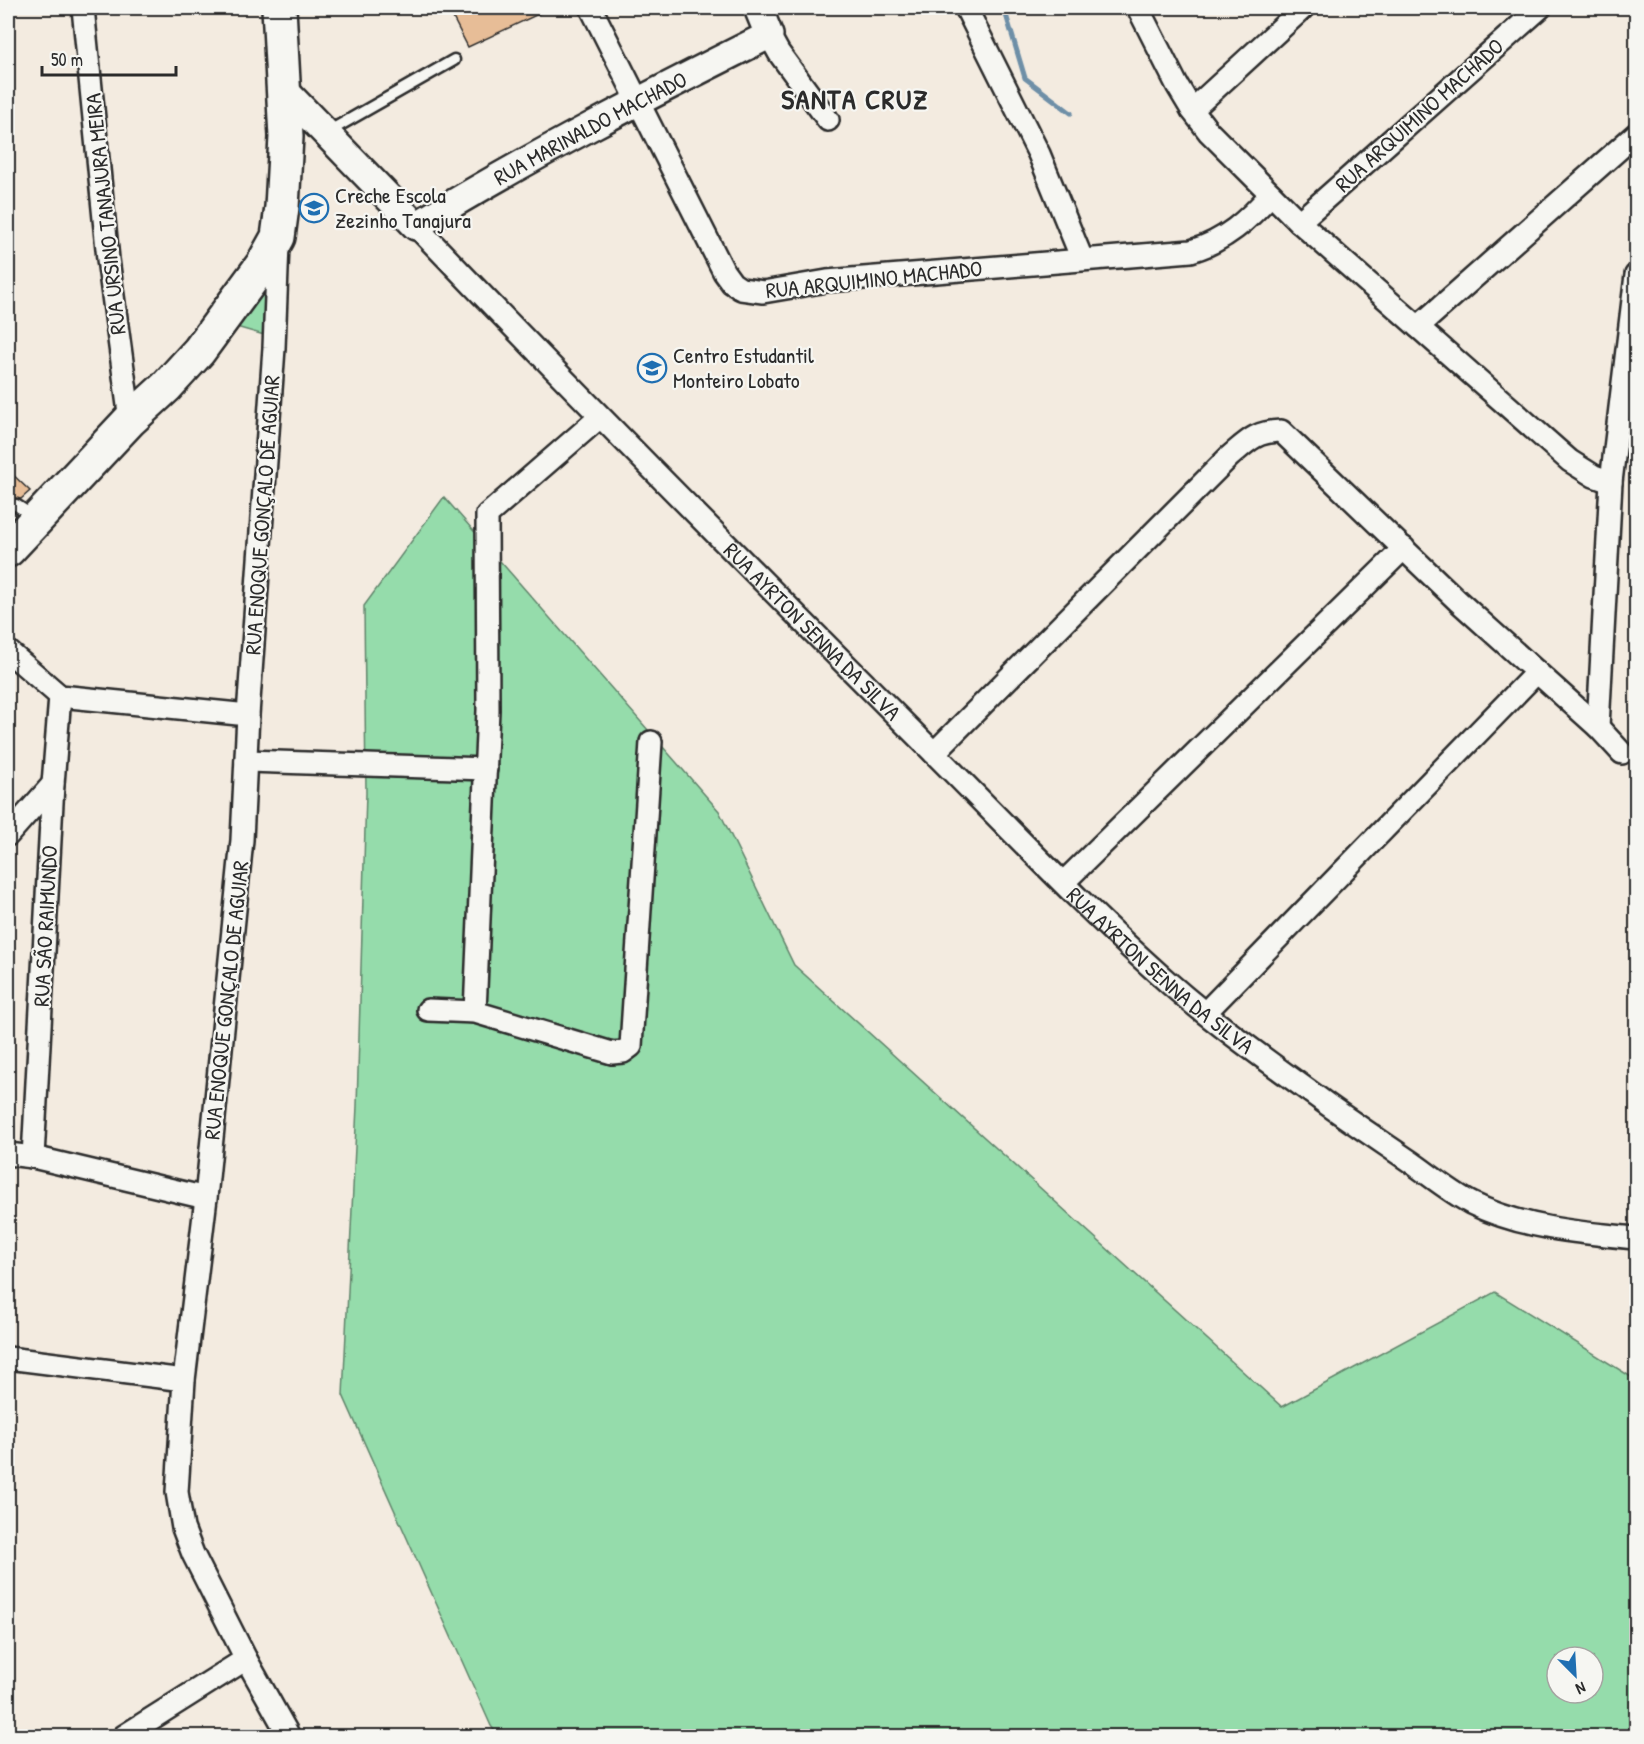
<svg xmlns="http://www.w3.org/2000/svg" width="1644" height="1744" font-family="'Patrick Hand',sans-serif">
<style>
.green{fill:#95dcab;stroke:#60846b;stroke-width:1.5;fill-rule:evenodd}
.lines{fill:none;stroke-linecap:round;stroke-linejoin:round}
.stream{stroke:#6e8fa7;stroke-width:5}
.building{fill:#e7bd97;stroke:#2b2b2b;stroke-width:1.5}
.service-casing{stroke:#2b2b2b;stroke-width:15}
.minor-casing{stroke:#2b2b2b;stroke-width:26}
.tertiary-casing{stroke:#2b2b2b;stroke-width:32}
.primary-casing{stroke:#2b2b2b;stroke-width:38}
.service{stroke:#f6f6f2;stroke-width:10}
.minor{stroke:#f6f6f2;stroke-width:21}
.tertiary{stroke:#f6f6f2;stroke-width:27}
.primary{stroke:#f6f6f2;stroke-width:33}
.labels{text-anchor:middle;stroke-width:4.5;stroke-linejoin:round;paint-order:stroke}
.street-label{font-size:22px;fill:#2b2b2b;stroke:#f6f6f2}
.poi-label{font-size:22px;fill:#2b2b2b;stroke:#f6f6f2;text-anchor:start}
.district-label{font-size:28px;font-weight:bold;letter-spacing:1.5px;fill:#2b2b2b;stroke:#f6f6f2}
</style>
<rect width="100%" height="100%" fill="#f3ebe0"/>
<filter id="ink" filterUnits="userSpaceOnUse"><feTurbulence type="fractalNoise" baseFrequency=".0167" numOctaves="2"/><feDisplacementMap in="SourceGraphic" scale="12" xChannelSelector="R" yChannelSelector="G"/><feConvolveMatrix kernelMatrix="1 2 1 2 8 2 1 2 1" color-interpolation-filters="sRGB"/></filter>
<g filter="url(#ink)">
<g class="green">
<polygon points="267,277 264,335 233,326"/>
<path d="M444 497 719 811 794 965 1282 1407 1495 1292 1636 1380V1736H498L491 1726 343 1395 357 1106 366 793 364 606ZM1557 1657H1593V1693H1557Z"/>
</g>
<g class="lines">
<polyline class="stream" points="1004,8 1025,78 1071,113"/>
</g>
<g class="building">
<polygon points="448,8 551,8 468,47"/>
<polygon points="8,470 30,491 21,499 16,498 10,500 9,505 11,510 8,514"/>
</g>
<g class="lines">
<g class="service-casing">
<g id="service">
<polyline points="326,133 454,60"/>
<polyline points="16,505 33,516"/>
</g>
</g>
<g class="minor-casing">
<g id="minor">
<polyline points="83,8 108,259 130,420"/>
<path d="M591 8 724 272 732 283 741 289 763 292 827 281 1191 251C1225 241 1248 220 1271 194"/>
<polyline points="966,8 1039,154 1082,259"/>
<polyline points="1138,8 1177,85 1192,110 1209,132 1299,222 1570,461 1594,476 1611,482 1636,275"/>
<polyline points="769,35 779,53 828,120"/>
<polyline points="1192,110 1303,8"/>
<polyline points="1299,222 1540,8"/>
<path id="s1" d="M416 226C586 404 759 578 933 752 1011 830 1087 911 1170 984 1219 1027 1272 1064 1324 1102 1353 1123 1382 1142 1411 1162 1431 1176 1449 1191 1471 1203 1521 1228 1581 1233 1636 1238"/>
<polyline points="278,244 274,348 248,715 242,840 206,1198 184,1380 177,1492 183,1528 193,1554 246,1659 289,1736"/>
<polyline points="1418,327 1636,134"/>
<polyline points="600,417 487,515 488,710 475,1012 612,1053 623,1052 631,1046 651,742"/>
<polyline points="8,651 60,696 248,715"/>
<polyline points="1598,727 1611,482"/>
<path d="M934 753 1229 457C1249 440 1255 432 1281 431L1458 601 1598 727 1622 753"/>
<polyline points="246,761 486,769"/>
<polyline points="8,835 53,784"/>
<polyline points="1064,882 1404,548"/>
<polyline points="428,1010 475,1012"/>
<polyline points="1205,1013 1537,672"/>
<polyline points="8,1154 33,1157 206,1198"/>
<polyline points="33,1157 53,784 60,696"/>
<polyline points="8,1358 184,1380"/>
<polyline points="124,1736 246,1659"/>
</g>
</g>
<g class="tertiary-casing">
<g id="tertiary">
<path id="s2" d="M285 91 416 226C530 156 649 95 769 35L758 8"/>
</g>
</g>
<g class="primary-casing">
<polyline id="primary" points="8,550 130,420 166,387 199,351 263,264 278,237 282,207 286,137 279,8"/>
</g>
<use href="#service" class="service"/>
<use href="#minor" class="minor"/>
<use href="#tertiary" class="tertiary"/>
<use href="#primary" class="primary"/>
</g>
</g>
<defs>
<g id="school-ring" transform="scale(1.5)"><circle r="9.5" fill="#f6f6f2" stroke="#1f6fb2" stroke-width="1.5"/><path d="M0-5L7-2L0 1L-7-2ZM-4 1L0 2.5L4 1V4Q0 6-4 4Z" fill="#1f6fb2"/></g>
</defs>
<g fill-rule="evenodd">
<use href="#school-ring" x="314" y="208"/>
<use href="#school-ring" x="652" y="368"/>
</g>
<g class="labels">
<g class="street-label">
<text transform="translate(1419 115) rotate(-42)" y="8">RUA ARQUIMINO MACHADO</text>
<text dy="8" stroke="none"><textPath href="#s2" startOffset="388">RUA MARINALDO MACHADO</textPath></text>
<text transform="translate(105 214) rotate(-96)" y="8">RUA URSINO TANAJURA MEIRA</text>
<text transform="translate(874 279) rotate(-6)" y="8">RUA ARQUIMINO MACHADO</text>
<text transform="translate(262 515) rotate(-86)" y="8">RUA ENOQUE GONÇALO DE AGUIAR</text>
<text dy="8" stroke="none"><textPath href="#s1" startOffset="567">RUA AYRTON SENNA DA SILVA</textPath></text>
<text transform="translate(45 926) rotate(-87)" y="8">RUA SÃO RAIMUNDO</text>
<text dy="8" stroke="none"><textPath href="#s1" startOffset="1053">RUA AYRTON SENNA DA SILVA</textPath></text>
<text transform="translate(226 1000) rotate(-84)" y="8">RUA ENOQUE GONÇALO DE AGUIAR</text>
</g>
<g class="poi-label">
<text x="335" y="203">Creche Escola<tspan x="335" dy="25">Zezinho Tanajura</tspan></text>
<text x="673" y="363">Centro Estudantil<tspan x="673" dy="25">Monteiro Lobato</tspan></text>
</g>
<g class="district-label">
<text x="855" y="109">SANTA CRUZ</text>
</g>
</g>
<rect width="1644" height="1744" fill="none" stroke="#f6f6f2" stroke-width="30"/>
<rect x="15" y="15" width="1614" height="1714" fill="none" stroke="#2b2b2b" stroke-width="2" filter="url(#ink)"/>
<g transform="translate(1575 1675) rotate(156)"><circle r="28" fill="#f6f6f2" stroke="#a5a5a2" stroke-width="1.5"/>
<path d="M0-4.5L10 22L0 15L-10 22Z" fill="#1f6fb2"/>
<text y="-9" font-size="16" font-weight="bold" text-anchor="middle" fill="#2b2b2b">N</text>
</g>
<path d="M42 66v9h134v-9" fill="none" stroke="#2b2b2b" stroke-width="3"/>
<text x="51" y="66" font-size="18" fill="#2b2b2b" stroke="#f6f6f2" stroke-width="4.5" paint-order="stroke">50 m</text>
</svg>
